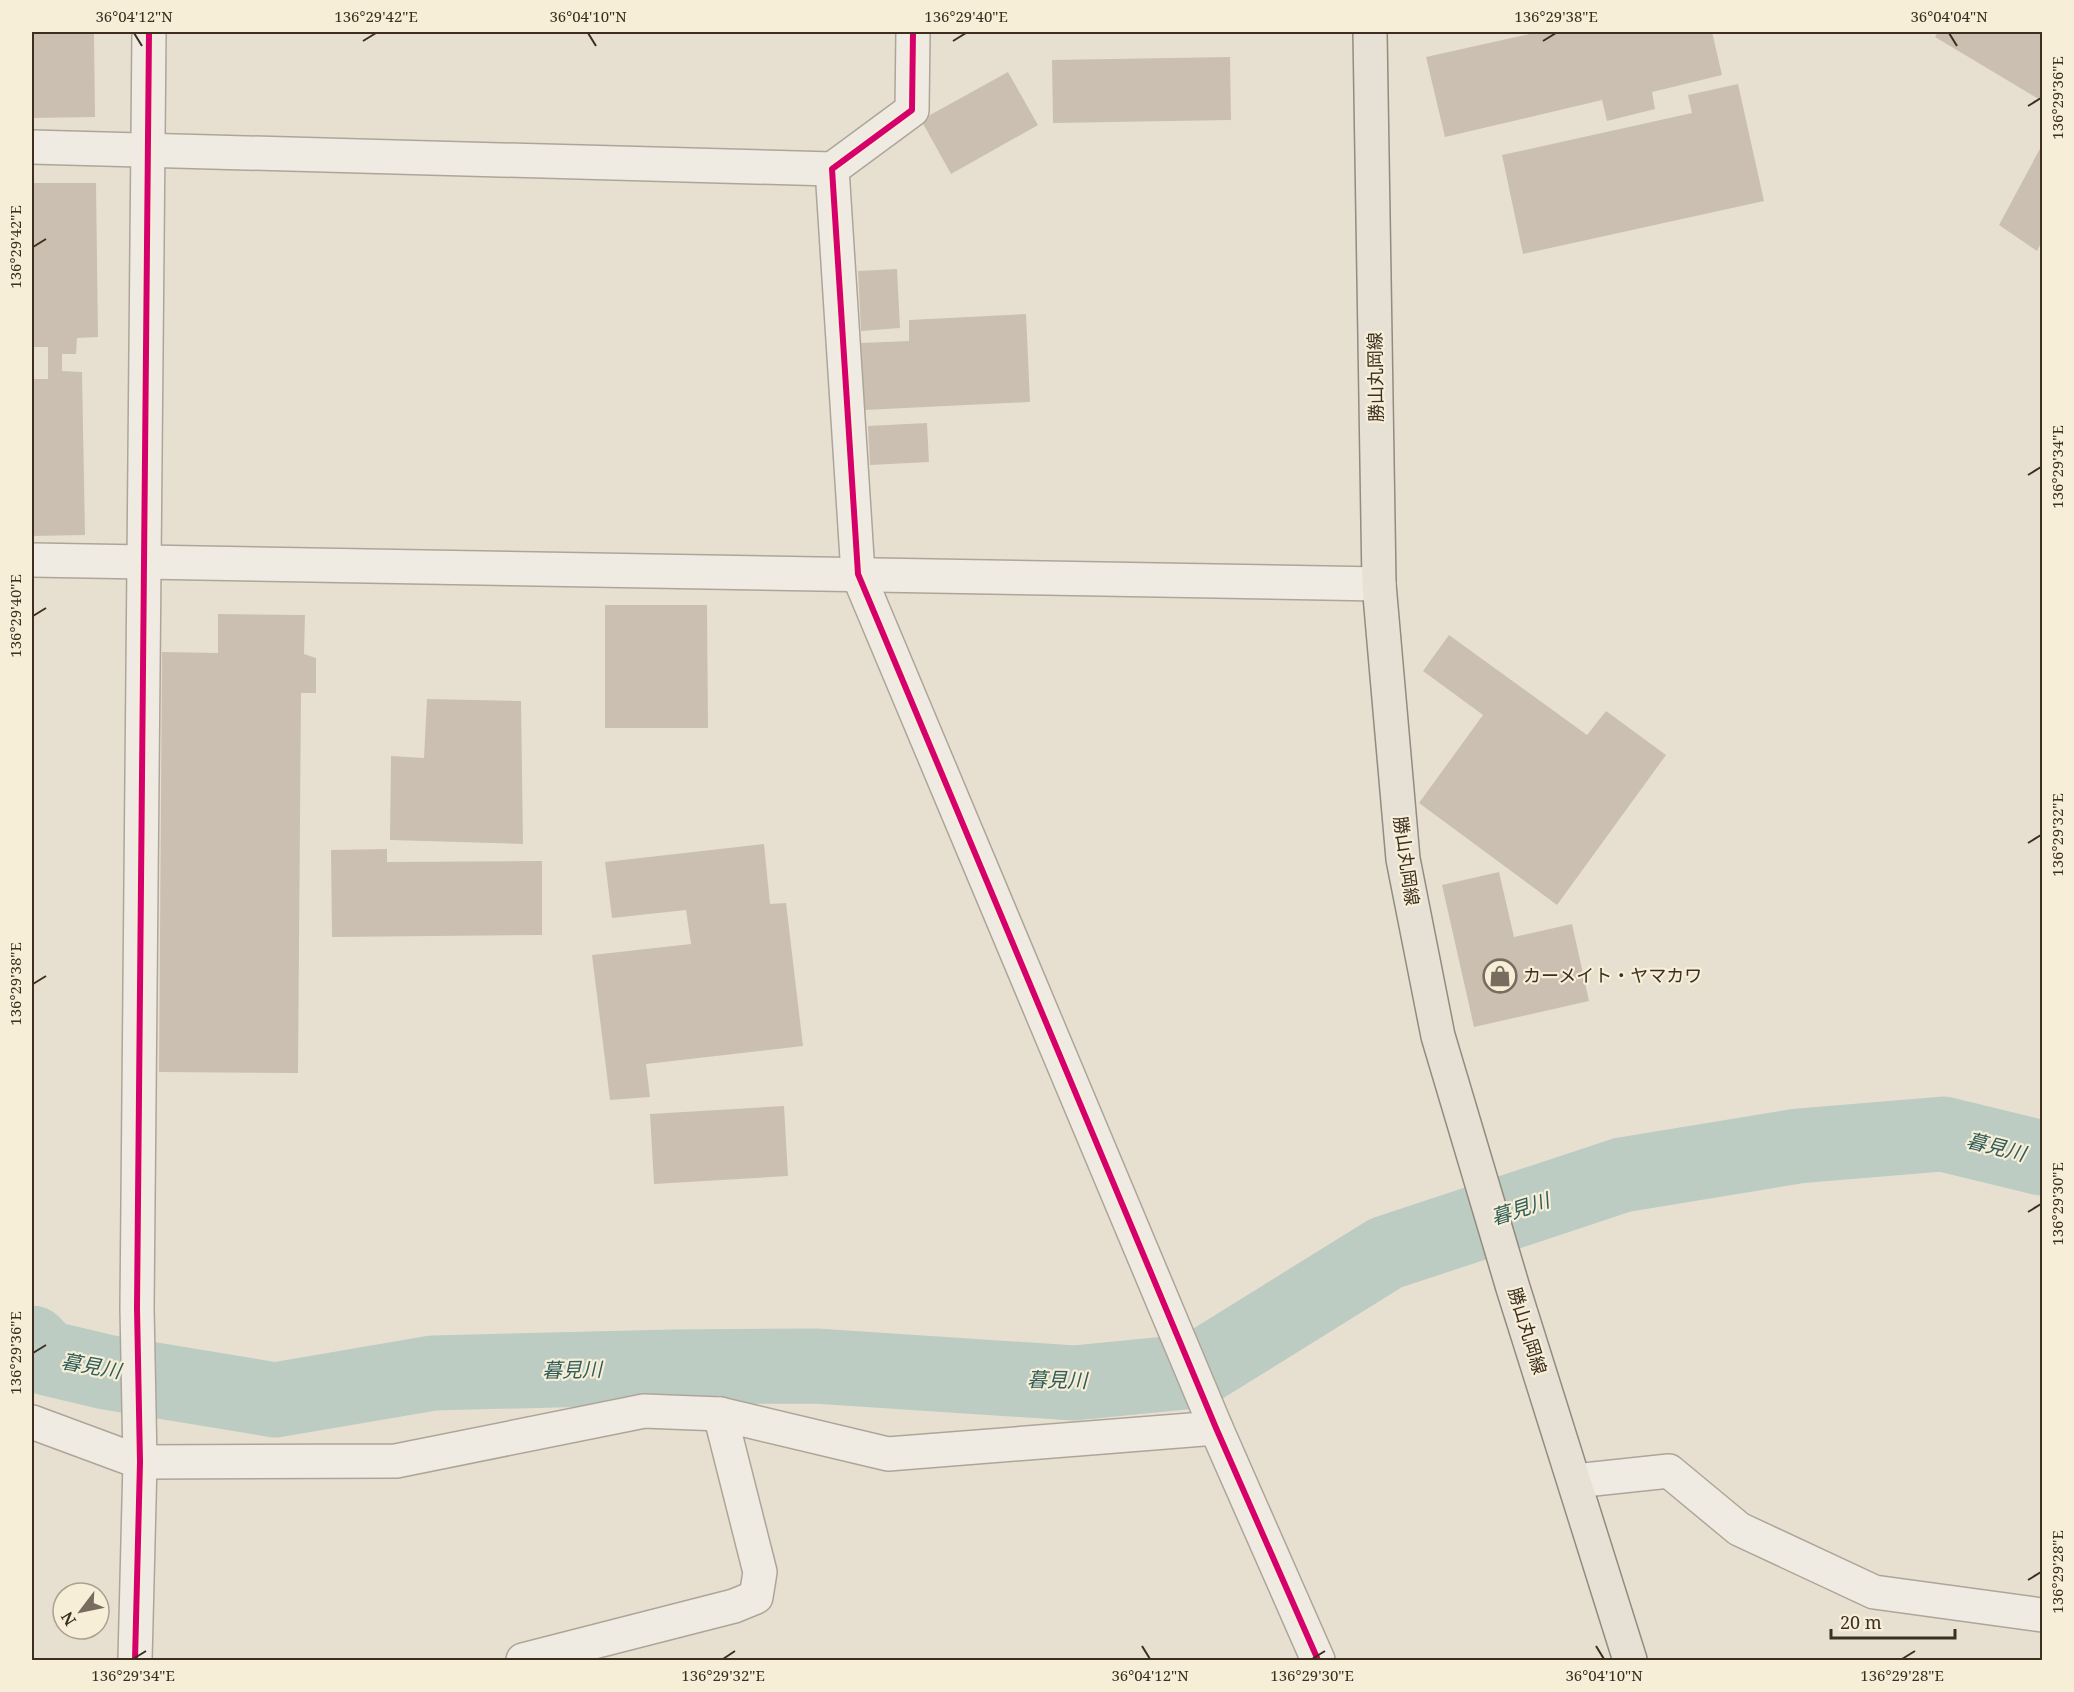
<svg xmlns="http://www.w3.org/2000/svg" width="2074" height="1692" font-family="'Noto Serif','Noto Sans JP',serif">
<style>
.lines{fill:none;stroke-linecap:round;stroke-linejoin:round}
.river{stroke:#bcccc2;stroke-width:75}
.building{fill:#cbbfb2}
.street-casing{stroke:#ada599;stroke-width:36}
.primary-casing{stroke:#928b80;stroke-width:36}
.street{stroke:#efebe3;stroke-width:33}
.primary{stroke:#e6e1d4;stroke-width:33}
.cycleway-casing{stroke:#f7eed8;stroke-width:10}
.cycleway{stroke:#d6006c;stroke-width:6}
.ticks{fill:none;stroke:#3d2e20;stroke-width:2}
.labels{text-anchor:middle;stroke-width:4.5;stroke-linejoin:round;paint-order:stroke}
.street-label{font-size:18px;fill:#3d2e20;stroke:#f7eed8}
.poi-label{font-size:18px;fill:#3d2e20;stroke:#f7eed8;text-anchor:start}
.water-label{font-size:20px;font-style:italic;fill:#2f5d5a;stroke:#f7eed8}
.neatline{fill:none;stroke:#3d2e20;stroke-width:2}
.ticks-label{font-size:15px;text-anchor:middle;fill:#3d2e20}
</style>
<rect width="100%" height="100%" fill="#e7e0d1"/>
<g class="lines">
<polyline class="river" points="32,1343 47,1358 106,1372 275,1400 433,1373 673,1367 815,1366 1074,1383 1196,1371 1386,1253 1622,1175 1798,1146 1943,1134 2042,1158"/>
</g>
<g class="building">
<polygon points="32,32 94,32 95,117 32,118"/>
<polygon points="1538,32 1712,32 1722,75 1652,92 1655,109 1607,121 1602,100 1445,137 1426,57"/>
<polygon points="1938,32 2042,32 2042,101 1935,37"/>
<polygon points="1230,57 1231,120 1053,123 1052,60"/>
<polygon points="1008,72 1038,125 951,174 921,120"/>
<polygon points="1738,84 1764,201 1523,254 1502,155 1692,113 1688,95"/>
<polygon points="2042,145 2042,241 2037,251 1999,225"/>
<polygon points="32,183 96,183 98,337 77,338 76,354 62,354 62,371 82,372 85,535 32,536 32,379 48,379 48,347 32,347"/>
<polygon points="897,269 900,328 861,331 858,271"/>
<polygon points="1026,314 1030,402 864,410 861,343 909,341 909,320"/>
<polygon points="927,423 929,462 870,465 868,426"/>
<polygon points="605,605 707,605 708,728 605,728"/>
<polygon points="218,614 305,615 304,654 316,658 316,693 301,693 298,1073 159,1072 162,652 218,653"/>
<polygon points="1449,635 1587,735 1606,711 1666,755 1557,905 1419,803 1483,715 1423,671"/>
<polygon points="427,699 521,701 523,844 390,840 391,756 424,758"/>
<polygon points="764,844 770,904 786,903 803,1046 646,1064 650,1097 610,1100 592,955 691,944 686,910 612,918 605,862"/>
<polygon points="387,849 387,862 542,861 542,935 332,937 331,850"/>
<polygon points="1499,872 1514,937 1572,924 1589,1001 1474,1027 1442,885"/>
<polygon points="784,1106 788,1176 654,1184 650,1114"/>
</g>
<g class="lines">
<g class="street-casing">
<g id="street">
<polyline points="913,32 912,110 832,169 858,574 1216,1428 1318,1660"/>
<polyline points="32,147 832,169"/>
<polyline points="32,560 1379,584"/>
<polyline points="32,1422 140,1462 396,1461 644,1411 720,1414 888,1454 1216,1428"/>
<polyline points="1575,1481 1669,1471 1739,1529 1874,1592 2042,1615"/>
<polyline points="135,1660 140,1462 137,1308 149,32"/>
<polyline points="523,1660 734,1606 756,1597 760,1572 720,1414"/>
</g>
</g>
<g class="primary-casing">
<polyline id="primary" points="1370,32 1379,584 1403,859 1438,1036 1513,1288 1630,1660"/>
</g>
<use href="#street" class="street"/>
<use href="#primary" class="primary"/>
<g class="cycleway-casing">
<g id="cycleway">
<polyline points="913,32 912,110 832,169 858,574 1216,1428 1318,1660"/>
<polyline points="135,1660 140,1462 137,1308 149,32"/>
</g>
</g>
<use href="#cycleway" class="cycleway"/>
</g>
<path class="ticks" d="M134 33 142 46M588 33 596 46M1949 33 1957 46M363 41 376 33M953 41 966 33M1543 41 1556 33M2028 106 2041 98M33 247 46 239M2028 475 2041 467M33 616 46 608M2028 843 2041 835M33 984 46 976M2028 1212 2041 1204M33 1353 46 1345M2028 1580 2041 1572M1142 1646 1150 1659M1596 1646 1604 1659M133 1659 146 1651M723 1659 735 1651M1312 1659 1325 1651M1902 1659 1915 1651"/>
<defs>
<g id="shop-ring" transform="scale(1.725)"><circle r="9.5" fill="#f7eed8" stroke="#786c5e" stroke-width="1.5"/><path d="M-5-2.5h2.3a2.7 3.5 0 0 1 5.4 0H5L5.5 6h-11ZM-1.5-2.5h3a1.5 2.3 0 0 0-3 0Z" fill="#786c5e"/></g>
</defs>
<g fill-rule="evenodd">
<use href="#shop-ring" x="1500" y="976"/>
</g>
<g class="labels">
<g class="street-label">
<text transform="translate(1376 377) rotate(-91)" y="6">勝山丸岡線</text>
<text transform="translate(1406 861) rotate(82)" y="6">勝山丸岡線</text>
<text transform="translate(1527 1331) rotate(73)" y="6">勝山丸岡線</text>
</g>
<g class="poi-label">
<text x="1523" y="982">カーメイト・ヤマカワ</text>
</g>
<g class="water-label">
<text transform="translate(1996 1147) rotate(14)" y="7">暮見川</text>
<text transform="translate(1520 1209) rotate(-18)" y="7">暮見川</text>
<text transform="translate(91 1366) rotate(10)" y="7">暮見川</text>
<text transform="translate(572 1370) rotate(-1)" y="7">暮見川</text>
<text transform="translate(1057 1380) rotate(1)" y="7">暮見川</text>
</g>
</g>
<rect width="2074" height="1692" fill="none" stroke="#f7eed8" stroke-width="66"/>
<g transform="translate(81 1611) rotate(238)"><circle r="28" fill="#f7eed8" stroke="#ada18e" stroke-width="1.5"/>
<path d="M0-4.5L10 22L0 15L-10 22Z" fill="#786c5e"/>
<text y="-9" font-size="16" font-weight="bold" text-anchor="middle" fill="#3d2e20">N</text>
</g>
<path d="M1831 1629v9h124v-9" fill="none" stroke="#3d2e20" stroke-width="3"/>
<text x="1840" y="1629" font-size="18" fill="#3d2e20" stroke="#f7eed8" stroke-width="4.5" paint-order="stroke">20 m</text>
<rect x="33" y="33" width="2008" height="1626" class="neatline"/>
<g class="ticks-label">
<text x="134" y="22">36°04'12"N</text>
<text x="376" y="22">136°29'42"E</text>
<text x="588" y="22">36°04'10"N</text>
<text x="966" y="22">136°29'40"E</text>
<text x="1556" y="22">136°29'38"E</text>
<text x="1949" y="22">36°04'04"N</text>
<text transform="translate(2058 98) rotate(-90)" y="5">136°29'36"E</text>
<text transform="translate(16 247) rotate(-90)" y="5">136°29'42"E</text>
<text transform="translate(2058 467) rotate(-90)" y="5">136°29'34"E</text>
<text transform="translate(16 616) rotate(-90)" y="5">136°29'40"E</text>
<text transform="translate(2058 835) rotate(-90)" y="5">136°29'32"E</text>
<text transform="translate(16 984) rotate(-90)" y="5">136°29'38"E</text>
<text transform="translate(2058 1204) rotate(-90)" y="5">136°29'30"E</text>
<text transform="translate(16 1353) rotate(-90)" y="5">136°29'36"E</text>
<text transform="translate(2058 1572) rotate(-90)" y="5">136°29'28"E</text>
<text x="133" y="1681">136°29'34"E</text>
<text x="723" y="1681">136°29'32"E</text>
<text x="1150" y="1681">36°04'12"N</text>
<text x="1312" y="1681">136°29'30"E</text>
<text x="1604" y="1681">36°04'10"N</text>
<text x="1902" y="1681">136°29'28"E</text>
</g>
</svg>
